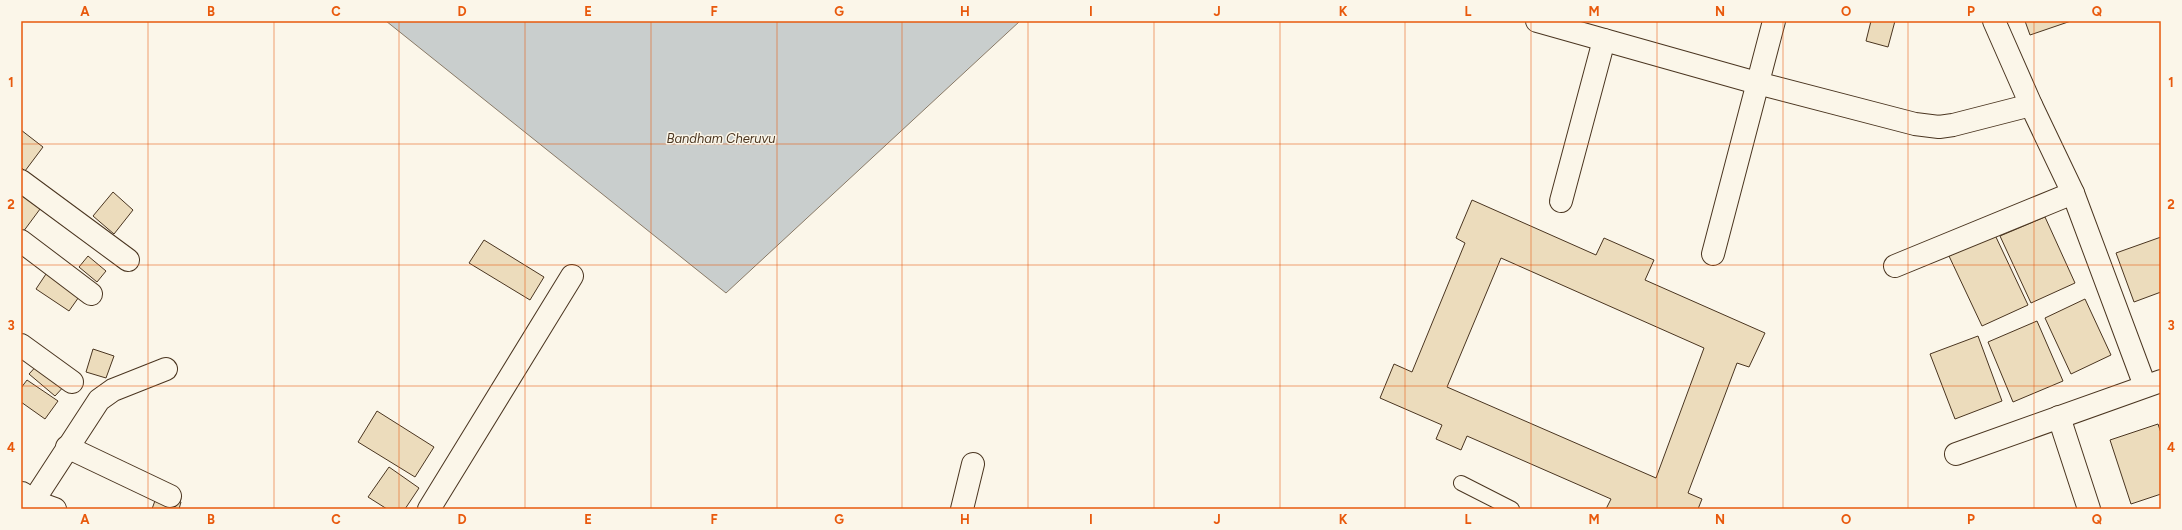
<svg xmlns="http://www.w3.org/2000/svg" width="2182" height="530" font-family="Figtree,sans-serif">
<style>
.water{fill:#c9cecd;stroke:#887966}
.building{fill:#ecdcbc;stroke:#4a3520;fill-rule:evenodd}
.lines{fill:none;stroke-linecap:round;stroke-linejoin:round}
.service-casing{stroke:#4a3520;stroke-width:16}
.minor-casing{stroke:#4a3520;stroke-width:24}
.service{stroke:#fbf6e9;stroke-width:14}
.minor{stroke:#fbf6e9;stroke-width:22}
.grid{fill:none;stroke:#e8590c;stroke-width:1;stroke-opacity:0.55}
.labels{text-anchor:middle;stroke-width:3;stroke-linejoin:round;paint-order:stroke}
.water-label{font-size:13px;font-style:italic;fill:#4a3520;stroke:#fbf6e9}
.neatline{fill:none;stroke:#e8590c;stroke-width:1.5}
.grid-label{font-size:13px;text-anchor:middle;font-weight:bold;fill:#e8590c}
</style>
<rect width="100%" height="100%" fill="#fbf6e9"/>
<polygon class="water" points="386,21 1020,21 726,293"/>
<g class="building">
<polygon points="1871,21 1895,21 1888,47 1866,41"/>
<polygon points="2025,21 2071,21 2030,35"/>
<polygon points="21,130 43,147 25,171 21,167"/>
<polygon points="113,192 133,210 114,234 93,216"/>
<polygon points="21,194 43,205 23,232 21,231"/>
<path d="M1472 200 1596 255 1604 238 1654 260 1645 280 1765 333 1749 367 1737 363 1688 493 1702 499 1698 509H1606L1611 499 1467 436 1461 450 1436 439 1442 425 1380 398 1394 364 1412 372 1465 243 1456 238ZM1501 258 1704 348 1656 478 1447 387Z"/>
<polygon points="2045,217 2075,283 2031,303 2000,236"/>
<polygon points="1995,235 2028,305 1982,326 1949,256"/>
<polygon points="2161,237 2161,292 2134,302 2116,253"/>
<polygon points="484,240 544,277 530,300 469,263"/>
<polygon points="88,256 106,271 97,282 79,267"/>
<polygon points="48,271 81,294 69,311 36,289"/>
<polygon points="2085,299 2111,355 2071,374 2045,318"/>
<polygon points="2037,321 2063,381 2013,402 1988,342"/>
<polygon points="1978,336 2002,401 1955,419 1930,354"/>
<polygon points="93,349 114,356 106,378 86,372"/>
<polygon points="41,361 67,383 55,396 29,374"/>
<polygon points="27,380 58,401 45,419 21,402 21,388"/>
<polygon points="377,411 434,447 415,477 358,442"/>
<polygon points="2158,424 2161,433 2161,494 2131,504 2110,440"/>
<polygon points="389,467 419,488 405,509 387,509 368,497"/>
<polygon points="157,495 181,502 179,509 152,509"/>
</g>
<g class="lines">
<g class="service-casing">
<polyline id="service" points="1461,483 1512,509"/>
</g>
<g class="minor-casing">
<g id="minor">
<polyline points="1537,21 1757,83 1915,124 1939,127 1953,125 2031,105 2073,193 2145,386"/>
<polyline points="1994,21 2031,105"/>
<polyline points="21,181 128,260"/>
<polyline points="1561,201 1604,40"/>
<polyline points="21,241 91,294"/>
<polyline points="1713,254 1774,21"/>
<polyline points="1895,266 2073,193"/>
<polyline points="21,345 72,382"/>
<polyline points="2059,417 2089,509"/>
<polyline points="67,447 170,496"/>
<polyline points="1956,454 2161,381"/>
<polyline points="22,493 33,501 55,509"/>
<polyline points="28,509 99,400 113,390 166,369"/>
<polyline points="429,509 572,276"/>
<polyline points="962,509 973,464"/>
</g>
</g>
<use href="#service" class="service"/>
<use href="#minor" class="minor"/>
</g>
<path class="grid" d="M148 21V509M274 21V509M399 21V509M525 21V509M651 21V509M777 21V509M902 21V509M1028 21V509M1154 21V509M1280 21V509M1405 21V509M1531 21V509M1657 21V509M1783 21V509M1908 21V509M2034 21V509M21 144H2161M21 265H2161M21 386H2161"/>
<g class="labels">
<g class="water-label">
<text x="721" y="143">Bandham Cheruvu</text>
</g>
</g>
<rect width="2182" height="530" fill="none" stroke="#fbf6e9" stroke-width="44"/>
<rect x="22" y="22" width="2138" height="486" class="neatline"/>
<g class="grid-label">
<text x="85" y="16">A</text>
<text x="211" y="16">B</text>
<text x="336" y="16">C</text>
<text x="462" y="16">D</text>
<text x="588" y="16">E</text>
<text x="714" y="16">F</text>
<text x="839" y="16">G</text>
<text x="965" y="16">H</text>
<text x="1091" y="16">I</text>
<text x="1217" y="16">J</text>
<text x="1343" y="16">K</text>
<text x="1468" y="16">L</text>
<text x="1594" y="16">M</text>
<text x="1720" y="16">N</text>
<text x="1846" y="16">O</text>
<text x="1971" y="16">P</text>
<text x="2097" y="16">Q</text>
<text x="11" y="87">1</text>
<text x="2171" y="87">1</text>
<text x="11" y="209">2</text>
<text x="2171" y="209">2</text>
<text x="11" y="330">3</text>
<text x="2171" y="330">3</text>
<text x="11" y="452">4</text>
<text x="2171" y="452">4</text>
<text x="85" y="524">A</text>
<text x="211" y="524">B</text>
<text x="336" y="524">C</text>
<text x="462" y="524">D</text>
<text x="588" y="524">E</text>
<text x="714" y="524">F</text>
<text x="839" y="524">G</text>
<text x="965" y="524">H</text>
<text x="1091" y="524">I</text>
<text x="1217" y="524">J</text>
<text x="1343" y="524">K</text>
<text x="1468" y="524">L</text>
<text x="1594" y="524">M</text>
<text x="1720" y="524">N</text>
<text x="1846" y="524">O</text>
<text x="1971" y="524">P</text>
<text x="2097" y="524">Q</text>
</g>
</svg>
